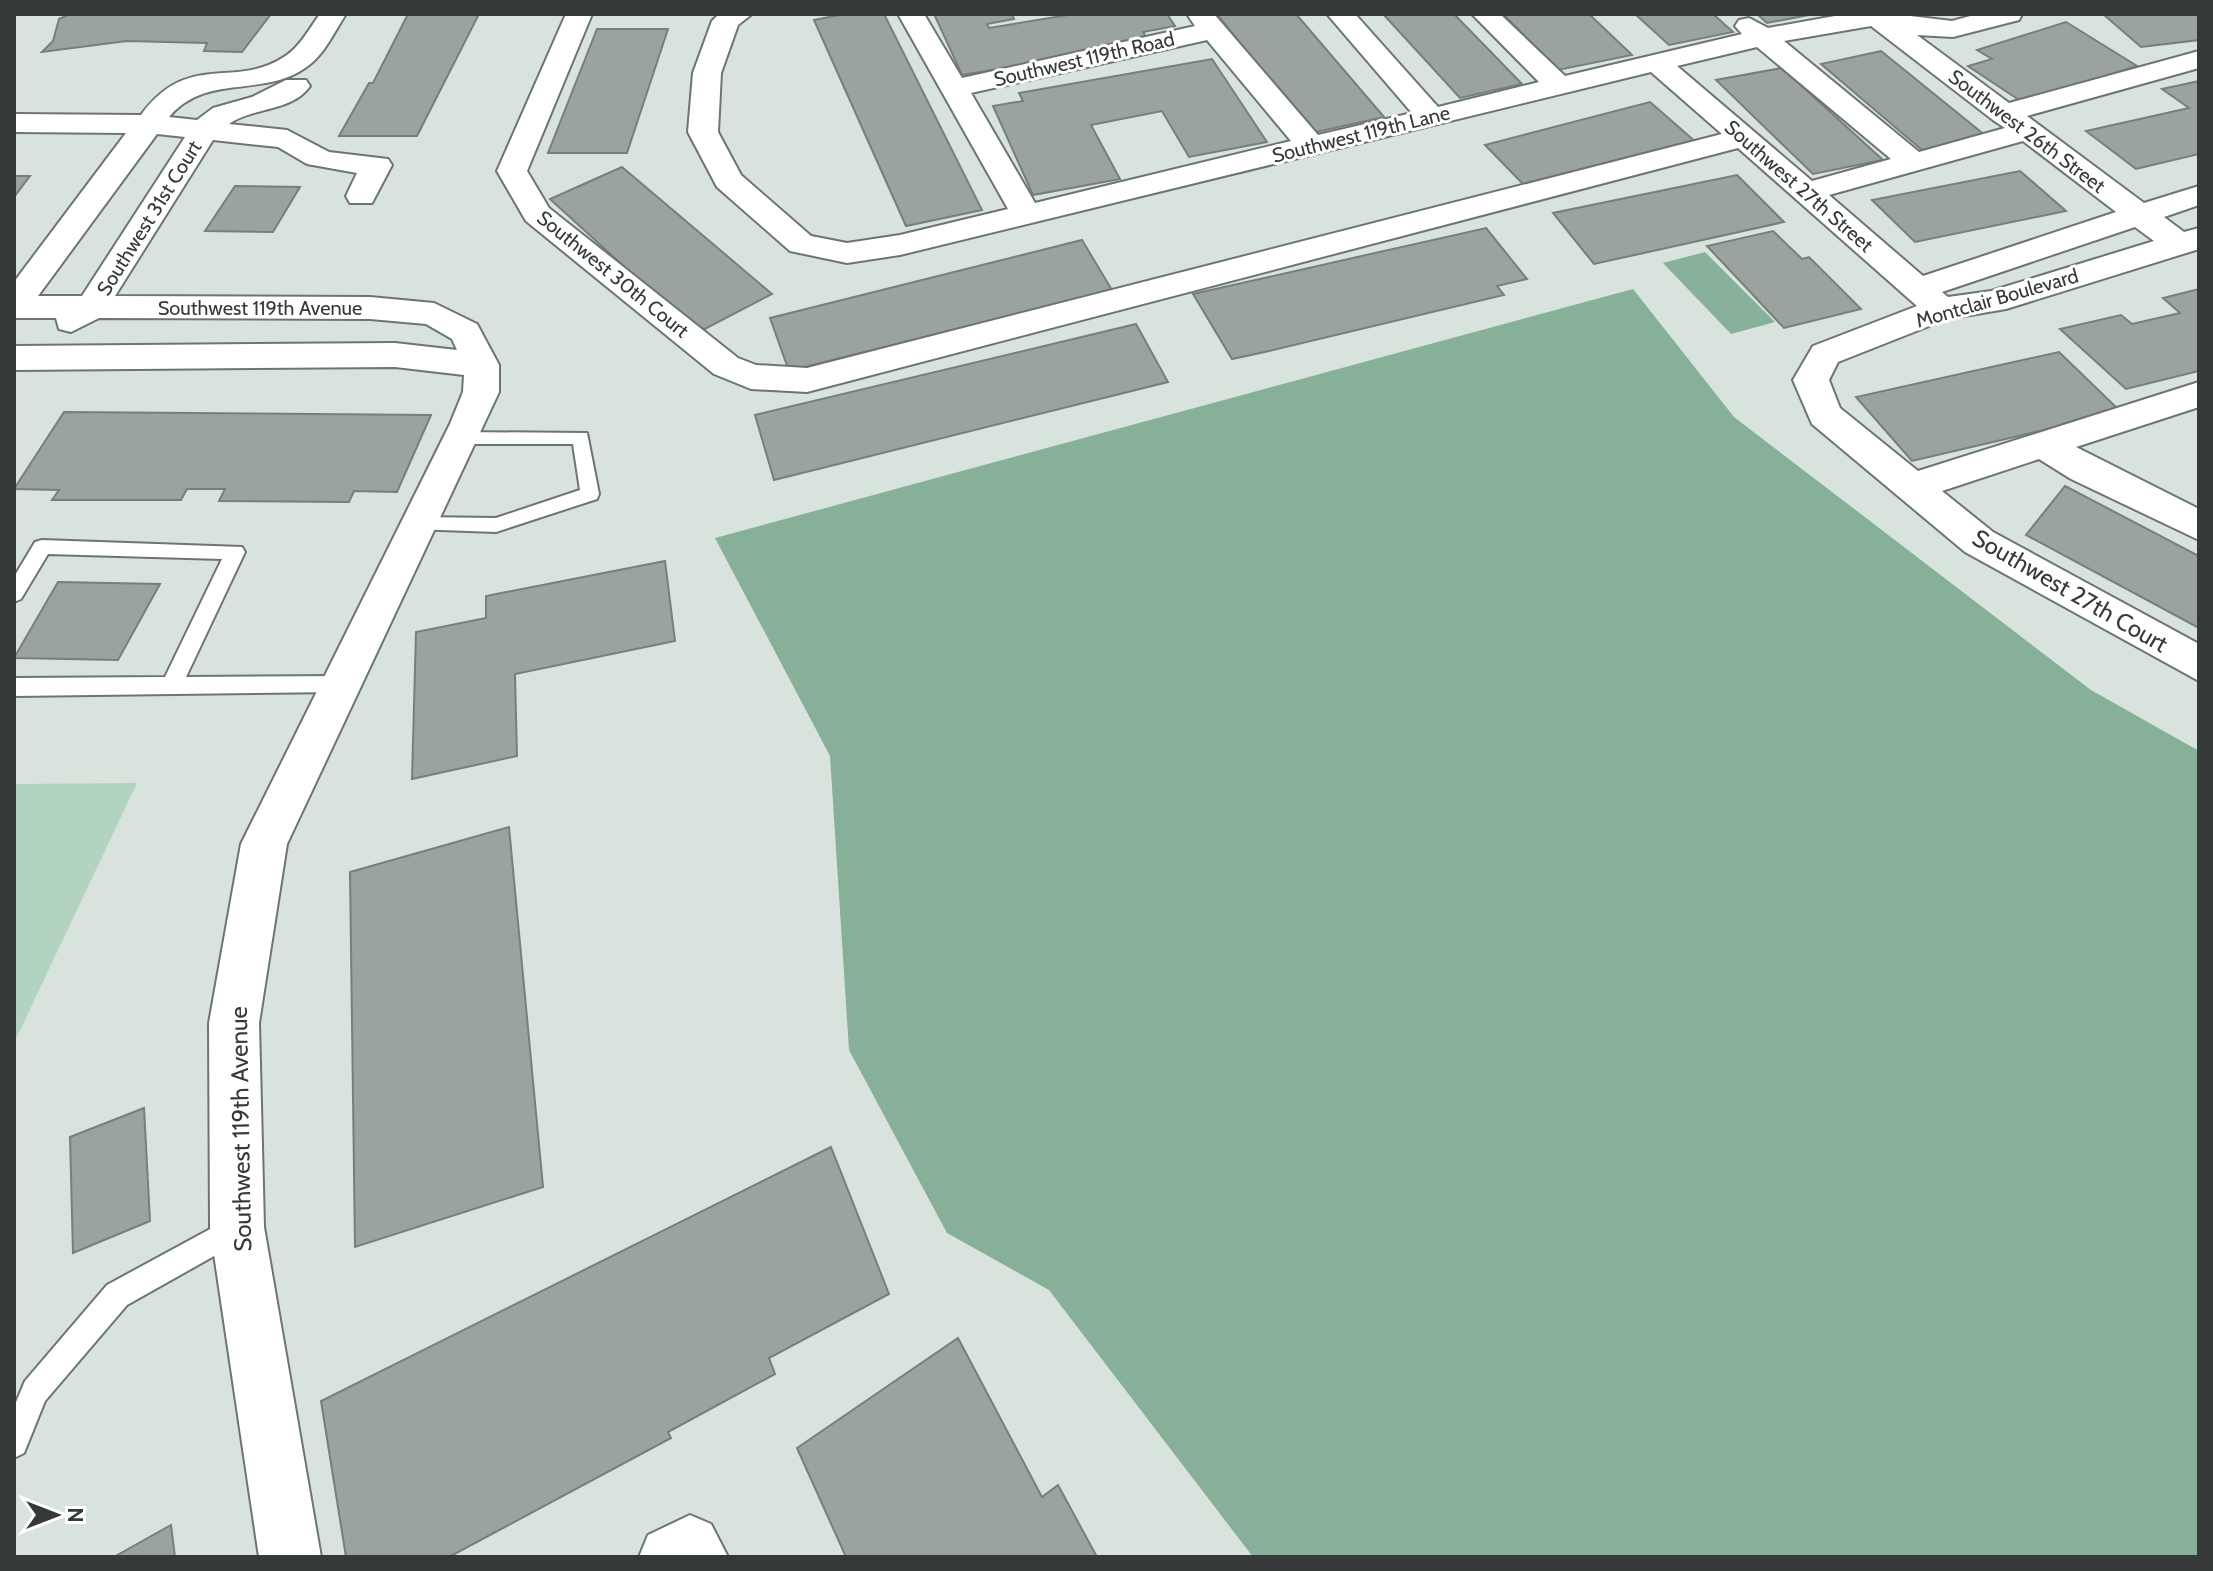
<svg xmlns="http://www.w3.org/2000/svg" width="2213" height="1571" font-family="Cabin,sans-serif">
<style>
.green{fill:#b1d3bf}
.water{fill:#87b098}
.building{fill:#9aa39d;stroke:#767f7a;stroke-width:2}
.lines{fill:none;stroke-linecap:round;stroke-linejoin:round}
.service-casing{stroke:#6c756f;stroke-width:4}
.minor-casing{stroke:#6c756f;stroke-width:4}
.service{fill:#fff;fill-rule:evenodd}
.minor{fill:#fff;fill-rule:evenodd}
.labels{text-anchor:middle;stroke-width:6;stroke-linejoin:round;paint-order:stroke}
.far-street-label{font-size:20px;fill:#353937;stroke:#fff}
.street-label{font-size:24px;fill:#353937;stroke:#fff}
</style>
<rect width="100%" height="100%" fill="#d9e3dd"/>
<polygon class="green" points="137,783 14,1043 14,784"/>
<g class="water">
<polygon points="1705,252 1775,322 1731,334 1663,263"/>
<polygon points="1633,289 1734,417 2091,690 2199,751 2199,1557 1253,1557 1049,1290 947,1233 849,1050 830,756 715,538"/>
</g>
<g class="building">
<polygon points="70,14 271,14 242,52 204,51 207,43 127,41 42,52 53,41 59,19"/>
<polygon points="408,14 479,14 417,136 339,136 369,83 373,83"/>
<polygon points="845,14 884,14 982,210 906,226 814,20"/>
<polygon points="934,14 1012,14 1014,19 987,24 989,28 1074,14 1167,14 1175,26 1143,32 1150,43 962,75"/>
<polygon points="1217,14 1296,14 1384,117 1312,133"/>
<polygon points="1383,14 1454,14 1522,84 1460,98"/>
<polygon points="1503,14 1589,14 1632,55 1558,70"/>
<polygon points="1635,14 1713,14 1733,32 1669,45"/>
<polygon points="1757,14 1814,14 1767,23"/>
<polygon points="2103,14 2199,14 2199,40 2141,47"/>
<polygon points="2066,22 2137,66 2022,102 1968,66 1992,59 1977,50"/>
<polygon points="597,29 668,29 627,153 548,153"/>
<polygon points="1881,51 1986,136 1923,151 1821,64"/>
<polygon points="1212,59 1267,142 1189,157 1162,111 1091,125 1120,179 1033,195 993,106 1023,101 1019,93"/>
<polygon points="1782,68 1883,160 1813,174 1716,80"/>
<polygon points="2199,81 2199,154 2136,169 2086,131 2189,108 2162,89"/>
<polygon points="1650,102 1697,143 1528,189 1485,145"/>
<polygon points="622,167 772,294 697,333 550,199"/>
<polygon points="2020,171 2066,211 1915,242 1872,200"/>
<polygon points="1737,175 1784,222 1594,264 1553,213"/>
<polygon points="14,176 30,176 14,197"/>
<polygon points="235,186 300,187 273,232 205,231"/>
<polygon points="1486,228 1527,279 1497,286 1504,295 1265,352 1232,359 1193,294"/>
<polygon points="1773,231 1802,259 1809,257 1861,309 1784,328 1707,246"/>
<polygon points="1082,240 1112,290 789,371 770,318"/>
<polygon points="2199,289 2199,371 2126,389 2060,329 2121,315 2132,324 2180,313 2163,298"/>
<polygon points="1136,324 1168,382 774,480 755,415"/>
<polygon points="2059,352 2121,412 1912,461 1856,397"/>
<polygon points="64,412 431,415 397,492 354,491 349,502 219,501 225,489 187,489 181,500 52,500 59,490 14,489"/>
<polygon points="2065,486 2199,556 2199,628 2026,535"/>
<polygon points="665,561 675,641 515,674 517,756 412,779 416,632 486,618 486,596"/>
<polygon points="58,582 160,584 118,660 14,658"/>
<polygon points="509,827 543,1187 355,1247 350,872"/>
<polygon points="144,1108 150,1221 73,1253 70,1137"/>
<polygon points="831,1147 889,1294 769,1358 775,1374 668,1432 671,1438 449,1557 346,1557 321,1401"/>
<polygon points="958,1338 1042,1497 1058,1485 1097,1557 846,1557 797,1448"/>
<polygon points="171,1525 175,1557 114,1557"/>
</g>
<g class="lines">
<g class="service-casing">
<g id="service">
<polygon points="461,432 587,433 599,494 597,499 496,532 412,529 409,524 419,517 496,518 580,490 573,444 461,444 452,438"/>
<polygon points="42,540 242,547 245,552 186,677 341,676 351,684 341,692 14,696 14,678 165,677 222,559 48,554 21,599 14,602 14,577 35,542"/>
<polygon points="236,1215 246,1218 249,1228 246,1238 127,1305 45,1401 24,1453 14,1458 14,1407 25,1381 107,1285"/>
</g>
</g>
<g class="minor-casing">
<g id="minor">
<path d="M320 14H346C334 32 324 56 305 68 262 98 205 73 169 117L197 120 213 108 252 97 286 80H306L310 86C292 112 252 107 229 124L287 130 329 152 388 159 392 165 372 203H350L346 196 357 173 307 164 278 147 213 140 115 296 370 297 434 303 477 324 499 365V392L287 844 259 1023 264 1227 321 1557H259L210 1227 209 1023 241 844 450 424 463 392 464 375 395 367 14 370V346L395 343 457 350 452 339 426 324 370 319 99 318 71 332 59 329 56 318H14V282L126 133 14 132V114L141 115C189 50 233 90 284 57 300 47 309 29 320 14ZM157 134 185 137 82 296H38Z"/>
<path d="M566 14H592L527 171 549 208 738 358 756 365 807 368 1722 134 1651 72 900 255 847 263 790 251 717 187 688 132 693 73 712 21 719 14H752L738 25 721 73 718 132 741 175 811 236 847 243 900 235 1008 209 898 14H924L962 78 1195 26 1187 14H1214L1318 135 1412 113 1327 14H1355L1438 107 1539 82 1472 14H1500L1565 76 1742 34 1735 26 1739 20 1749 18 1768 28 1846 14H1894L1952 21 1978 14H2022L2019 20 1953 37 1917 35 2009 103 2199 51V68L2027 116 2144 203 2199 186V205L2164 217 2184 232 2199 228V249L2006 309 1947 319 1838 362 1829 380 1840 408 1918 471 2199 382V407L2076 447 2199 509V540L2071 479 2039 459 1942 491 1993 532 2199 644V681L1965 552 1812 424 1793 380 1813 346 1917 306 1738 148 807 392 751 389 714 374 526 221 497 171ZM1871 26 1993 120 2005 128 1919 152 1784 41ZM1207 40 1291 141 1035 203 971 93ZM1757 47 1891 159 1812 181 1677 66ZM2023 141 2116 212 1923 276 1829 195ZM2135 227 2154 241 1991 291 1948 297 1942 292Z"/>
<polygon points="690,1515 711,1524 728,1557 639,1557 648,1535"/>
</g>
</g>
<use href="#service" class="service"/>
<use href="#minor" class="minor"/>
</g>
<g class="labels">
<g class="far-street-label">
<text transform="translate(1084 59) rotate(-13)" y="7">Southwest 119th Road</text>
<text transform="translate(2027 131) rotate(37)" y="7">Southwest 26th Street</text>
<text transform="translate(1361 134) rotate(-14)" y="7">Southwest 119th Lane</text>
<text transform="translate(1799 186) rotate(41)" y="7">Southwest 27th Street</text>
<text transform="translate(149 218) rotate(-58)" y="7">Southwest 31st Court</text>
<text transform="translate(613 274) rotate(39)" y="7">Southwest 30th Court</text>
<text transform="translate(1997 298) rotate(-16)" y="7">Montclair Boulevard</text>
<text x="260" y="315">Southwest 119th Avenue</text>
</g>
<g class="street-label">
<text transform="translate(2070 591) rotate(30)" y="8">Southwest 27th Court</text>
<text transform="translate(241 1129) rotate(-91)" y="8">Southwest 119th Avenue</text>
</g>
</g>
<rect width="2213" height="1571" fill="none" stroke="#353937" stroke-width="32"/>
<g transform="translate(56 1515) rotate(90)" stroke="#ffffff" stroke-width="6" paint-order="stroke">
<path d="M0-6L14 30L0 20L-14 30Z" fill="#353937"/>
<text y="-12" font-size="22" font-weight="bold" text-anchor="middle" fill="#353937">N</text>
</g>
</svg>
